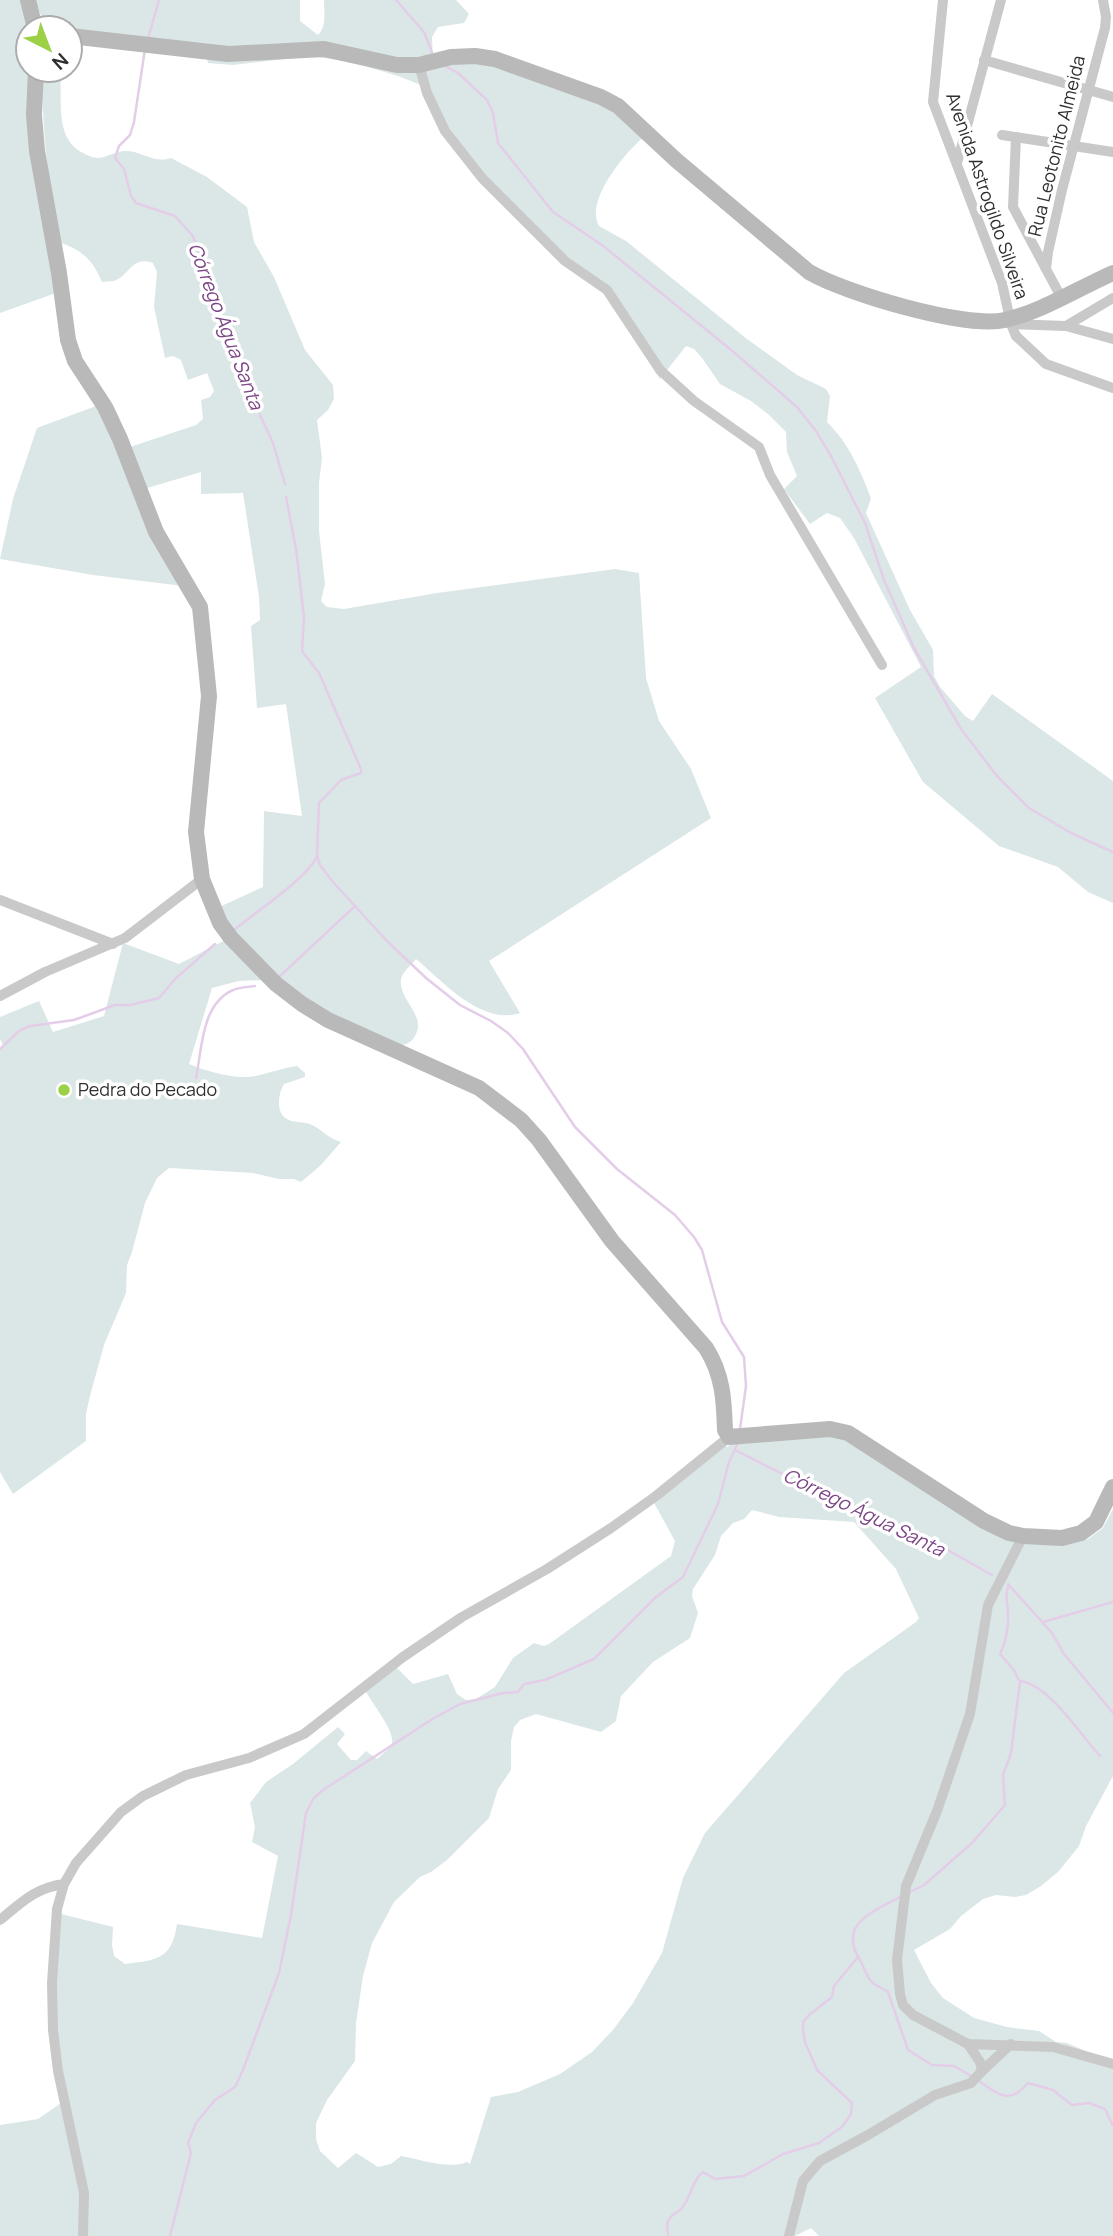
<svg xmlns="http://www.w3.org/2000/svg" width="1113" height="2236" font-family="Manrope,sans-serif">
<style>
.green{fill:#dbe7e6;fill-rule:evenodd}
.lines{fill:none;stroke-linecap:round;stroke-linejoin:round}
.stream{stroke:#e4cde8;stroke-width:2.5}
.street{stroke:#c9c9c9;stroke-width:10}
.secondary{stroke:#b9b9b9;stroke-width:16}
.poi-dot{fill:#9bd047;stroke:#fff;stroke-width:2.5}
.labels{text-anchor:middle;stroke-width:7;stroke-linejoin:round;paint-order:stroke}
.street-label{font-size:18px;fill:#2f2f2f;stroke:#fff}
.poi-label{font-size:18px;fill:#2f2f2f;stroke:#fff;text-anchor:start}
.water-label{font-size:19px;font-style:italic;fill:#7d4687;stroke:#fff}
</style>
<rect width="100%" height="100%" fill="#fff"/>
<g class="green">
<polygon points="0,0 22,0 28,28 32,164 56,293 0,313"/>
<path d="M34 0H300V21L318 35C327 26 324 13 324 0H456L469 14 464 23 438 27 432 37 433 61 467 55 603 99 645 136C626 151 584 201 599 226L626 241 747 339 797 375 826 389 830 396 827 422C850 445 859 468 871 498L866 513 910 610 933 650 934 676 940 687 965 716 973 721 992 694 1113 781V903L1088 892 1058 867 999 846 923 782 875 698 921 667 854 538 840 518 827 513 810 524 784 489 797 476 787 452 786 432 768 414 751 401 720 384 702 358 694 349 686 346 660 379 606 289 561 253 486 182 444 126 426 87 398 76 351 62 311 56 232 65 208 63 204 49 70 32V28L45 25Z"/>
<path d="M43 70H60C63 97 53 138 83 153 87 155 93 158 98 158 107 157 115 152 124 151 141 150 153 164 171 158L207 177 247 207 254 242 274 277 305 350 333 385 334 399 328 410 317 420 322 458 319 483V531L325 584 321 601 327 607 344 609 437 593 615 569 639 573 646 678 659 721 691 769 711 818 489 961 520 1013C482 1026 442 981 416 959 412 964 405 970 402 976 394 997 428 1014 415 1036 411 1044 401 1047 392 1045 359 1037 298 997 272 975 253 959 233 927 217 908L263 887 264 811 302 816 286 704 257 708 251 626 260 620 259 597 243 493 201 494V472L144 489 127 448 196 425 203 419 201 400 210 397 214 391 207 373 188 380 181 360 173 356 165 358 154 307 157 272 153 263C132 255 130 275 114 281 113 281 103 282 102 282 93 260 81 249 58 242 49 182 41 132 43 70Z"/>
<polygon points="96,406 183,586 93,575 0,559 13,499 37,428"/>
<path d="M225 940 264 980 239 981 212 988 189 1064C209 1072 238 1081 260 1075 273 1072 283 1068 297 1066L305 1073V1077L284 1084C278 1094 275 1115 289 1120 296 1123 304 1121 312 1125 323 1130 327 1138 341 1142L321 1165 301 1182 294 1179H279L253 1173 169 1168 157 1178 145 1203 132 1252 127 1265 126 1293 104 1345 90 1396 86 1414V1441L13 1494 0 1472V1048L3 1045 0 1039V1017L39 1001 53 1032 104 1016 123 943 179 964Z"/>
<path d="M836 1435 990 1529 1071 1542 1088 1539 1103 1528 1113 1509V1776L1086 1826 1079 1846 1058 1872 1041 1886 1026 1895 1015 1897 996 1895 983 1899 961 1916 950 1929 914 1950 931 1983 943 1998 974 2018 1007 2027 1039 2031 1056 2042 1067 2043 1113 2063V2236H819L811 2228 795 2236H0V2125L38 2119 64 2101 56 2048 57 1913 113 1927 112 1945 114 1956 125 1964C156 1960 172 1960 177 1924L262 1938 278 1856 252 1842 255 1827 250 1803 266 1782 293 1764 338 1727 345 1734 337 1744 351 1760H357L366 1751 377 1759C382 1754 390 1749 392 1743 395 1730 370 1701 364 1688L396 1667 413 1684 448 1674 457 1694 466 1700 476 1699 495 1687 513 1658 534 1643 544 1646 549 1644 671 1556 675 1541 653 1501 723 1444 727 1447 736 1441ZM752 1510 779 1517 854 1522 896 1569 919 1618 916 1622 844 1673 705 1833 683 1878 662 1953 633 2003 613 2030 592 2052 560 2074 518 2092 491 2097 470 2164 467 2162C448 2170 420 2159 401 2156L391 2164 378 2167 356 2153 338 2168 320 2151 316 2139V2123L327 2100 355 2061 356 2023 363 1976 372 1943 394 1902 420 1877 431 1872 447 1860 489 1818 498 1789 511 1770V1741L514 1727 520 1720 536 1714 601 1732 616 1721 621 1696 653 1662 690 1638 698 1613 692 1596 693 1589 715 1555 721 1536 733 1523 744 1519Z"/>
</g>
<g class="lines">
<g class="stream">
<polyline points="396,0 424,32 433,55"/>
<polyline points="148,39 159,0"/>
<polyline points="145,49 134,122 130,135 119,146 115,158 124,169 131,196 136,203 175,216 193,236 260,415 273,443 285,484"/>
<polyline points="445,66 458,73 487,100 493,113 498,143 553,212 602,245 730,349 797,407 816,431 831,456 865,523 884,580 914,648 961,729 997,776 1029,808 1071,833 1113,852"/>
<polyline points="286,497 296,549 304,617 302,651 319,673 361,769 361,773 341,780 319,803 317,856 320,865 333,882 387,941 426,978 460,1005 491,1021 508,1033 523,1049 575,1127 617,1169 675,1215 694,1237 702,1250 722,1322 744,1357 746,1386 740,1429"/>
<path d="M234 930C254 913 308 878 317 856"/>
<polyline points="279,977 355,906"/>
<polyline points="0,1049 19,1031 30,1026 74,1020 115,1005 130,1005 159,998 175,979 215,944"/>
<path d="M196 1078C202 1050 201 1004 233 990 239 987 248 987 255 986"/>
<polyline points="735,1450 828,1497 937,1544 992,1575"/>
<polyline points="1008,1584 1052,1633 1064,1654 1113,1713"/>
<polyline points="1043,1622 1113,1602"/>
<path d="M1020 1681C1050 1685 1080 1735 1100 1756"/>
<path d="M910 1892 924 1885 972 1843 1005 1805 1003 1775 1011 1753 1020 1682 1013 1669 1000 1654C1006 1641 1009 1629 1008 1614 1008 1603 1004 1596 1009 1585"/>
<path d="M900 1897C874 1911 837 1924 860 1960 864 1967 867 1979 873 1983 878 1987 883 1988 888 1992L908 2050 932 2065 954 2066 973 2077"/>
<path d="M979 2081C999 2095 1009 2105 1028 2083L1053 2090 1072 2105 1089 2103 1105 2109 1113 2126"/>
<polyline points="170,2236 191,2153 188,2143 196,2123 215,2100 235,2087 243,2070 279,1973 291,1915 306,1813 313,1799 323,1790 434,1718 460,1704 503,1693 518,1692 524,1684 545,1680 594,1659 656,1597 683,1577 718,1504 729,1462 737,1445"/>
<path d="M668 2236C668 2230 665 2224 669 2219 672 2214 678 2213 682 2208 691 2197 692 2180 703 2172L715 2179 744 2176 783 2154 819 2143 843 2126 851 2114 852 2103 817 2070 805 2042 803 2028V2022L809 2015 832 1997 834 1986 858 1957"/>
</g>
<g class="street">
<polyline points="943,0 933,102 1002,283 1011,324 1016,336 1046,364 1113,388"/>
<polyline points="984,60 1113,97"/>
<polyline points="419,65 427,93 445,131 482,178 565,261 607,290 660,370 694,401 759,447 770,475 882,665"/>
<polyline points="1002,135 1113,152"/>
<polyline points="1016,137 1013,207 1046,269"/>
<polyline points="957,163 1001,0"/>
<polyline points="1061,297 1046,269 1048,252 1062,190 1105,28 1106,17 1103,0"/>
<polyline points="1011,324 1066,326 1113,339"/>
<polyline points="1066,326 1113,298"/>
<polyline points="0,900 113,944"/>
<polyline points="0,996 45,972 125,938 202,879"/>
<polyline points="1023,1536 988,1605 970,1714 937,1811 906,1886 897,1960 900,1994 903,2005 913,2015 968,2044 1053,2047 1113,2064"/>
<path d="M0 1920C22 1902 35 1888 64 1884"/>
<polyline points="982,2071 1011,2044"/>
<polyline points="83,2236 84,2193 58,2071 53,2030 52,1983 57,1909 64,1884 76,1863 121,1812 143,1796 186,1775 249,1758 304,1734 403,1657 462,1617 547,1569 611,1528 656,1496 729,1437"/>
<polyline points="789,2236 803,2181 820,2161 868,2135 935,2095 971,2083 982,2071 980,2062 968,2044"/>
</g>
<g class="secondary">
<polyline points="28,0 35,28"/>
<path d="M70 36 228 54 324 49 397 65H419L451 57 475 56 495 59 601 97 618 106 676 160 809 272C845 293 965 329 1005 320 1041 312 1079 288 1113 273"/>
<path d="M36 70 34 115 37 151 59 273 68 340 75 361 105 407 120 439 156 532 200 607 209 696 196 832 202 879 220 923 231 938 276 984 302 1004 328 1020 479 1088 521 1120 539 1140 612 1241 706 1348C723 1375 724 1400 725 1430L729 1437 830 1429 848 1433 984 1521 1009 1533 1023 1536 1062 1538 1081 1533 1096 1522 1113 1487"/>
</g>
</g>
<circle class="poi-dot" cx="64" cy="1090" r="7"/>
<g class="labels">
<g class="street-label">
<text transform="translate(1057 146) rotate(-76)" y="6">Rua Leotonito Almeida</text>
<text transform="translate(987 196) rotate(71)" y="6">Avenida Astrogildo Silveira</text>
</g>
<g class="poi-label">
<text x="78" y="1096">Pedra do Pecado</text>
</g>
<g class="water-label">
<text transform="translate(226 326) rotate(69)" y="7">Córrego Água Santa</text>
<text transform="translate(864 1512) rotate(26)" y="7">Córrego Água Santa</text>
</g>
</g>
<g transform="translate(49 49) rotate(138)"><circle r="33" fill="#ffffff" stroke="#acacac" stroke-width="2"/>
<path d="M0-5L12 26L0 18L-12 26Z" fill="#9bd047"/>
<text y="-10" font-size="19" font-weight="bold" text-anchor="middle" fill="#2f2f2f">N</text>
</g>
</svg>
